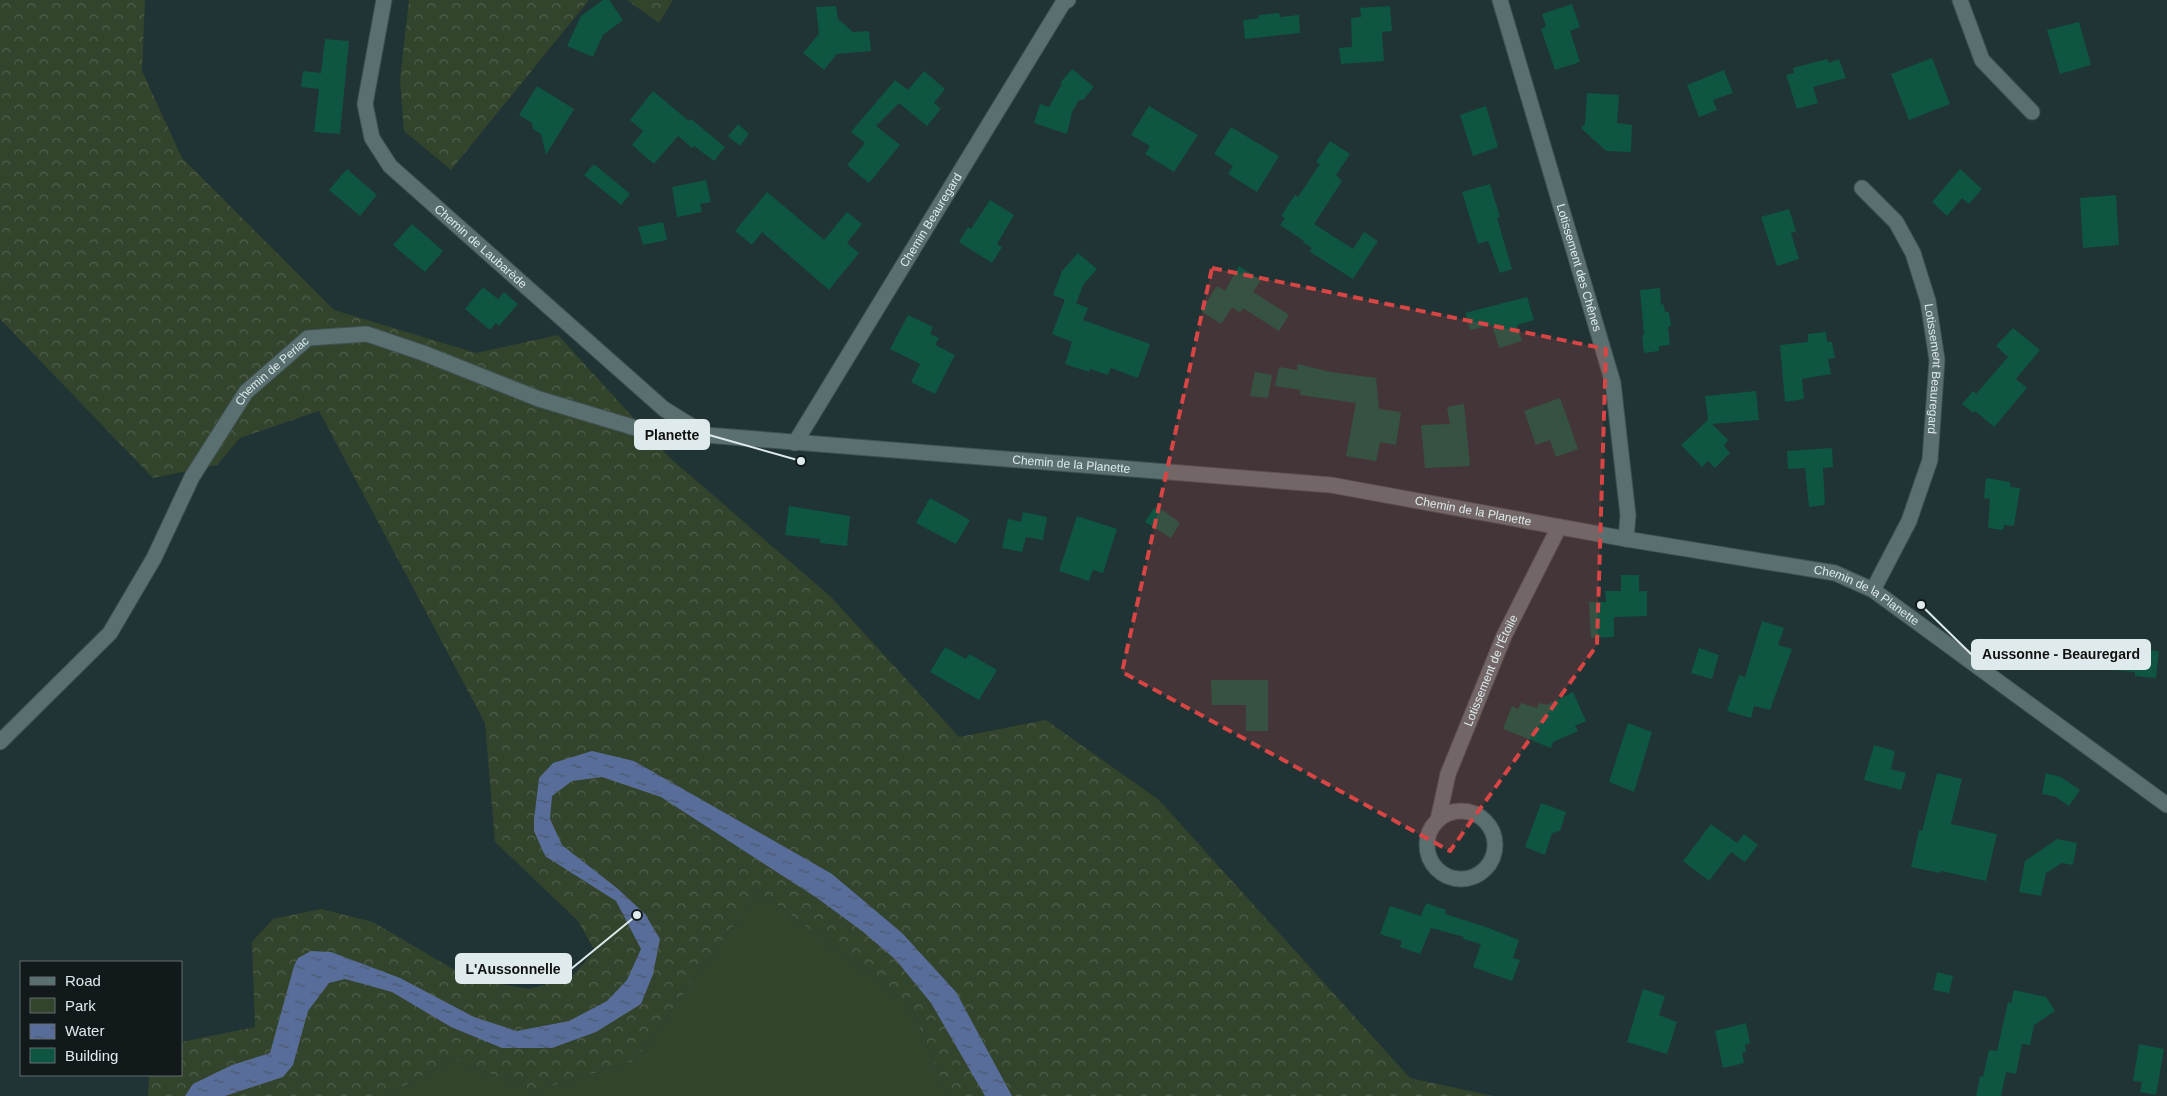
<svg xmlns="http://www.w3.org/2000/svg" width="2167" height="1096" font-family="Arial,sans-serif">
<style>
.green{fill:#33442c}
.forest{fill:url(#forest-crowns)}
.water{fill:url(#water-ripples)}
.building{fill:#0e5642}
.lines{fill:none;stroke-linecap:round;stroke-linejoin:round}
.minor-casing{stroke:#405152;stroke-width:17}
.minor{stroke:#5a6f70;stroke-width:15}
.marked{fill:#d74545;fill-opacity:0.2;stroke:#d74545;stroke-width:4;stroke-dasharray:10 6;stroke-linejoin:round}
.labels{text-anchor:middle;stroke-width:5;stroke-linejoin:round;paint-order:stroke}
.street-label{font-size:12px;fill:#deeaeb;stroke:#11191a}
.leader{fill:none;stroke:#deeaeb;stroke-width:2}
.callout-dot{fill:#deeaeb;stroke:#11191a;stroke-width:2}
.callout{fill:#deeaeb;stroke:#deeaeb;stroke-width:2}
.callout-label{font-size:14px;text-anchor:middle;font-weight:bold;fill:#111}
</style>
<defs>
<pattern id="forest-crowns" width="20" height="18" patternUnits="userSpaceOnUse" patternTransform="scale(1.25)"><rect width="20" height="18" fill="#33442c"/><path d="M2 6a3 3 0 1 1 6 0M12 15a3 3 0 1 1 6 0" fill="none" stroke="#505f4b"/></pattern>
<pattern id="water-ripples" width="26" height="14" patternUnits="userSpaceOnUse" patternTransform="scale(1.25)"><rect width="26" height="14" fill="#586d9a"/><path d="M2 4q2-2 4 0t4 0M15 11q2-2 4 0t4 0" fill="none" stroke="#4c586c"/></pattern>
</defs>
<rect width="100%" height="100%" fill="#203335"/>
<polygon class="green" points="759,891 910,1005 948,1096 386,1096 452,1059 535,1091 634,1061"/>
<g class="forest">
<polygon points="0,0 145,0 142,71 182,158 334,310 476,353 558,335 670,458 831,597 959,737 1046,720 1159,800 1410,1078 1493,1096 948,1096 910,1005 759,891 634,1061 535,1091 452,1059 386,1096 148,1096 149,1075 181,1075 181,1042 255,1027 252,942 273,919 321,909 373,922 468,978 529,989 571,977 595,951 578,921 495,842 485,723 319,411 240,438 217,465 153,478 0,319"/>
<polygon points="409,0 589,0 451,170 404,131 400,80"/>
<polygon points="627,0 673,0 659,23"/>
</g>
<polygon class="water" points="592,751 634,761 832,874 902,933 956,992 1012,1096 985,1096 931,1003 896,960 862,931 817,898 661,797 602,777 572,781 552,796 550,819 562,845 618,889 645,914 660,939 653,974 641,1004 596,1032 552,1048 502,1048 451,1027 392,992 345,979 329,983 308,1011 293,1065 283,1077 225,1096 185,1096 193,1084 232,1065 270,1053 294,966 298,958 311,951 331,952 400,978 474,1017 517,1031 569,1021 607,1001 627,980 641,949 616,901 545,856 534,831 534,820 539,778 553,763"/>
<g class="building">
<polygon points="603,0 609,0 623,20 603,35 593,57 567,46 581,16"/>
<polygon points="1572,4 1580,27 1570,31 1580,62 1555,70 1541,29 1546,26 1542,14"/>
<polygon points="836,6 838,19 853,32 869,31 871,51 837,54 824,70 803,53 819,34 816,7"/>
<polygon points="1390,6 1392,31 1382,32 1384,61 1341,64 1339,48 1352,47 1351,18 1361,17 1360,8"/>
<polygon points="1279,13 1280,17 1299,15 1300,33 1245,39 1243,20 1259,18 1258,15"/>
<polygon points="2079,22 2091,65 2060,74 2047,30"/>
<polygon points="325,39 349,41 340,134 314,132 319,89 301,87 303,71 321,73"/>
<polygon points="1932,58 1950,104 1909,120 1891,74"/>
<polygon points="1827,59 1829,63 1839,59 1846,78 1813,87 1818,103 1797,109 1786,75 1794,73 1793,68"/>
<polygon points="1072,69 1094,87 1083,100 1079,100 1072,112 1067,134 1034,123 1040,104 1049,107 1062,84 1060,83"/>
<polygon points="1724,70 1733,93 1713,100 1717,110 1699,117 1687,85"/>
<polygon points="924,71 945,89 934,103 941,109 927,126 899,103 876,126 900,145 869,183 847,165 865,143 851,132 895,80 908,90"/>
<polygon points="537,86 574,109 546,155 541,134 533,129 532,123 519,115"/>
<polygon points="653,91 689,121 691,119 725,147 714,161 694,146 692,148 678,136 654,164 632,145 643,131 630,120"/>
<polygon points="1587,93 1619,95 1617,123 1632,125 1631,152 1606,151 1581,128 1585,124"/>
<polygon points="1149,106 1198,135 1174,172 1145,154 1150,146 1131,135"/>
<polygon points="1486,106 1498,147 1473,156 1460,115"/>
<polygon points="738,124 749,134 740,146 728,136"/>
<polygon points="1231,127 1279,156 1257,192 1228,174 1233,166 1214,154"/>
<polygon points="1330,141 1350,154 1336,175 1342,181 1314,224 1353,249 1364,232 1378,241 1353,279 1309,251 1312,248 1303,242 1304,241 1280,225 1285,218 1281,216 1295,195 1298,197 1320,164 1316,162"/>
<polygon points="594,164 630,194 621,205 584,175"/>
<polygon points="347,169 377,195 360,216 329,190"/>
<polygon points="1960,169 1982,189 1969,204 1962,198 1947,216 1932,202"/>
<polygon points="706,180 711,202 700,204 702,212 677,217 672,187"/>
<polygon points="1490,184 1500,217 1497,218 1512,269 1500,273 1488,241 1478,244 1462,192"/>
<polygon points="767,192 824,240 847,212 862,224 847,243 859,253 829,290 762,232 752,245 735,231"/>
<polygon points="2116,195 2119,245 2083,248 2080,198"/>
<polygon points="990,200 1014,215 997,244 1002,247 992,263 959,242 968,227 971,229"/>
<polygon points="1789,209 1796,231 1791,233 1799,259 1777,266 1761,217"/>
<polygon points="663,222 667,240 643,245 638,227"/>
<polygon points="412,224 443,251 425,272 393,245"/>
<polygon points="1078,253 1097,269 1083,285 1076,304 1053,295 1062,271"/>
<polygon points="1239,266 1261,280 1253,292 1289,315 1279,331 1243,308 1240,313 1232,307 1221,324 1201,311 1217,286 1225,291"/>
<polygon points="483,287 498,299 504,292 518,304 499,326 496,323 490,330 465,309"/>
<polygon points="1660,288 1661,304 1664,305 1665,312 1669,312 1671,326 1668,327 1670,345 1659,346 1659,351 1644,353 1642,335 1644,335 1640,290"/>
<polygon points="1527,297 1534,320 1517,325 1522,341 1499,348 1492,325 1470,330 1465,313"/>
<polygon points="1065,299 1088,308 1083,320 1150,344 1138,378 1111,368 1108,375 1090,369 1089,372 1065,364 1072,342 1052,334"/>
<polygon points="908,315 933,327 930,334 939,338 935,345 955,355 935,394 911,382 920,364 890,349"/>
<polygon points="2013,328 2040,350 2016,379 2027,388 1994,427 1975,411 1973,413 1962,404 1973,391 1976,394 2008,357 1996,346"/>
<polygon points="1826,332 1827,342 1832,342 1835,358 1828,359 1831,374 1802,379 1804,399 1785,402 1780,345 1808,342 1808,334"/>
<polygon points="1298,364 1330,372 1376,378 1379,409 1401,412 1396,445 1380,442 1376,461 1346,456 1356,403 1300,395 1301,390 1275,386 1279,367 1297,370"/>
<polygon points="1255,372 1272,375 1268,398 1250,396"/>
<polygon points="1756,391 1759,420 1712,424 1728,440 1724,446 1730,453 1715,468 1708,461 1702,467 1681,445 1708,420 1705,396"/>
<polygon points="1560,398 1578,449 1556,457 1550,440 1536,445 1524,411"/>
<polygon points="1464,404 1470,466 1425,468 1421,425 1450,424 1447,407"/>
<polygon points="1832,448 1833,467 1823,468 1825,505 1809,507 1805,468 1788,469 1787,451"/>
<polygon points="1986,478 2010,482 2010,487 2020,488 2014,526 2004,525 2003,530 1988,528 1990,499 1984,498"/>
<polygon points="930,498 970,520 956,544 916,523"/>
<polygon points="789,506 850,516 847,546 820,543 820,539 785,535"/>
<polygon points="1154,508 1164,511 1180,523 1171,538 1145,522"/>
<polygon points="1023,512 1047,517 1043,540 1026,537 1022,552 1002,548 1008,519 1021,522"/>
<polygon points="1077,516 1117,529 1103,573 1093,570 1089,581 1059,571"/>
<polygon points="1621,575 1639,575 1639,591 1647,591 1647,616 1614,617 1614,637 1591,638 1589,602 1606,602 1605,591 1621,591"/>
<polygon points="1762,621 1784,628 1778,645 1792,649 1770,710 1754,706 1751,718 1727,711 1739,675 1745,677"/>
<polygon points="2115,646 2159,651 2156,678 2135,676 2135,672 2112,670"/>
<polygon points="945,647 966,659 969,654 997,670 979,700 930,672"/>
<polygon points="1699,648 1719,655 1712,679 1691,673"/>
<polygon points="1211,680 1268,680 1268,731 1246,731 1246,705 1212,705"/>
<polygon points="1573,692 1586,721 1575,726 1578,731 1553,742 1551,748 1503,729 1512,706 1518,709 1521,703 1537,708 1539,703 1547,705"/>
<polygon points="1628,723 1652,732 1634,792 1609,782"/>
<polygon points="1874,745 1895,751 1891,769 1906,773 1901,790 1864,780"/>
<polygon points="1937,773 1962,779 1951,824 1997,834 1986,881 1941,871 1940,873 1911,867 1919,830 1922,831"/>
<polygon points="2046,773 2061,777 2080,790 2069,806 2056,797 2042,794"/>
<polygon points="1541,803 1566,812 1560,831 1552,833 1545,855 1525,847"/>
<polygon points="1711,824 1737,843 1744,834 1758,845 1745,862 1731,852 1709,881 1683,861"/>
<polygon points="2057,839 2077,843 2073,865 2062,863 2046,873 2041,896 2019,892 2025,861"/>
<polygon points="1426,903 1446,910 1445,914 1486,927 1519,940 1513,958 1520,960 1512,981 1473,967 1481,944 1463,939 1464,937 1431,928 1420,954 1400,947 1402,941 1380,934 1390,906 1421,916"/>
<polygon points="1937,972 1953,976 1949,993 1933,990"/>
<polygon points="1643,989 1665,996 1659,1015 1677,1022 1667,1054 1627,1042"/>
<polygon points="2014,990 2046,997 2055,1011 2034,1025 2030,1045 2022,1044 2016,1074 2006,1072 2001,1096 1976,1096 1980,1076 1983,1077 1989,1050 1997,1051 2008,1002 2011,1003"/>
<polygon points="1746,1023 1750,1043 1745,1045 1746,1052 1742,1053 1744,1063 1723,1068 1715,1031"/>
<polygon points="2139,1044 2164,1049 2156,1095 2140,1092 2142,1082 2133,1081"/>
</g>
<g class="lines">
<g class="minor-casing">
<g id="minor">
<path id="s1" d="M384 0 365 104 372 138 390 166 664 409 706 435"/>
<path id="s2" d="M1500 0 1613 383 1628 515 1626 539"/>
<polyline points="1960,0 1982,60 2032,112"/>
<path id="s3" d="M1862 188 1896 222 1913 253 1928 301 1937 360 1930 460 1909 521 1873 590"/>
<path id="s4" d="M795 443 1063 3 1068 0"/>
<path id="s5" d="M0 742 110 633 154 558 192 477 246 392 308 338 367 334 423 353 539 399 659 435H706L1331 485 1626 539 1835 573 1873 590 2167 805"/>
<circle cx="1461" cy="845" r="34"/>
<path id="s6" d="M1438 820 1448 774 1504 636 1559 527"/>
</g>
</g>
<use href="#minor" class="minor"/>
</g>
<path class="marked" d="M1212 268 1606 349 1597 645 1450 851 1122 672Z"/>
<g class="labels">
<g class="street-label">
<text dy="4" stroke="none"><textPath href="#s4" startOffset="261">Chemin Beauregard</textPath></text>
<text dy="4" stroke="none"><textPath href="#s1" startOffset="295">Chemin de Laubarède</textPath></text>
<text dy="4" stroke="none"><textPath href="#s2" startOffset="279">Lotissement des Chênes</textPath></text>
<text dy="4" stroke="none"><textPath href="#s3" startOffset="202">Lotissement Beauregard</textPath></text>
<text dy="4" stroke="none"><textPath href="#s5" startOffset="465">Chemin de Periac</textPath></text>
<text dy="4" stroke="none"><textPath href="#s5" startOffset="1296">Chemin de la Planette</textPath></text>
<text dy="4" stroke="none"><textPath href="#s5" startOffset="1701">Chemin de la Planette</textPath></text>
<text dy="4" stroke="none"><textPath href="#s5" startOffset="2106">Chemin de la Planette</textPath></text>
<text dy="4" stroke="none"><textPath href="#s6" startOffset="159">Lotissement de l'Étoile</textPath></text>
</g>
</g>
<path class="leader" d="M801 461L709 435M1921 605L1972 655M637 915L571 969"/>
<g class="callout-dot">
<circle cx="801" cy="461" r="5"/>
<circle cx="1921" cy="605" r="5"/>
<circle cx="637" cy="915" r="5"/>
</g>
<g class="callout">
<rect x="635" y="420" width="74" height="29" rx="5"/>
<rect x="1972" y="640" width="178" height="29" rx="5"/>
<rect x="456" y="954" width="115" height="29" rx="5"/>
</g>
<g class="callout-label">
<text x="672" y="440">Planette</text>
<text x="2061" y="659">Aussonne - Beauregard</text>
<text x="513" y="974">L'Aussonnelle</text>
</g>
<rect x="20" y="961" width="162" height="115" fill="#11191a" stroke="#636d6e"/>
<rect x="30" y="977" width="25" height="8" fill="#5a6f70" stroke="#636d6e"/>
<text x="65" y="986" font-size="15" fill="#deeaeb">Road</text>
<rect x="30" y="998" width="25" height="15" fill="#33442c" stroke="#636d6e"/>
<text x="65" y="1011" font-size="15" fill="#deeaeb">Park</text>
<rect x="30" y="1024" width="25" height="15" fill="url(#water-ripples)" stroke="#636d6e"/>
<text x="65" y="1036" font-size="15" fill="#deeaeb">Water</text>
<rect x="30" y="1048" width="25" height="15" fill="#0e5642" stroke="#636d6e"/>
<text x="65" y="1061" font-size="15" fill="#deeaeb">Building</text>
</svg>
